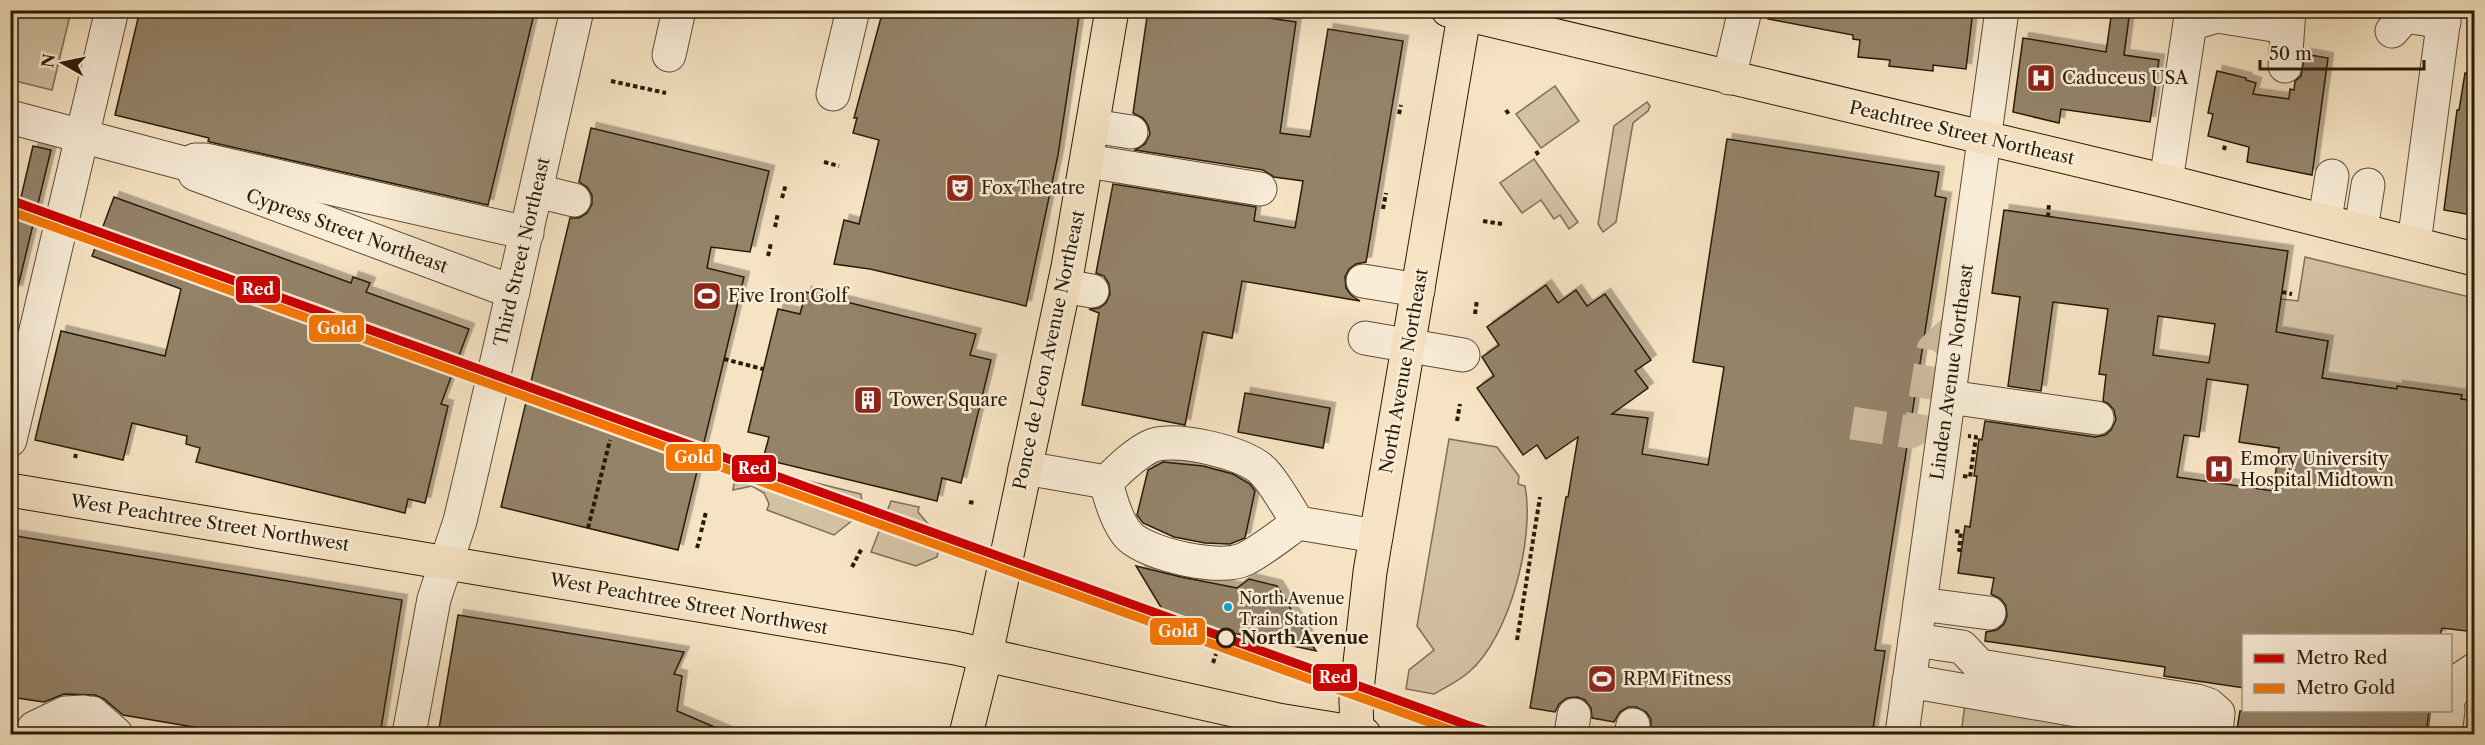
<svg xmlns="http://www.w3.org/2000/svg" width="2485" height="745" font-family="'Libre Caslon Text',serif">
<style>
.green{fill:#d3c1a3;stroke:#7e6e55;stroke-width:1.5}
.building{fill:#948369;stroke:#291b07;stroke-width:1.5;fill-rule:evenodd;filter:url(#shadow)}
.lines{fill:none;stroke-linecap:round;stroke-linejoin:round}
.minor-tunnel{stroke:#cdbb9d;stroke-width:33;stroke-dasharray:33 16;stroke-linecap:butt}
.minor-casing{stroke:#5c4d36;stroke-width:35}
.major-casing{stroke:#291b07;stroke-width:35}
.highway-casing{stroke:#291b07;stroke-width:35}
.path{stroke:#291b07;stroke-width:4;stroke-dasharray:4.5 3;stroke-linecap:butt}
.minor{stroke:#f9edd8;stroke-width:33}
.major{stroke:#f6e3c3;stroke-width:33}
.highway{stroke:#f6e3c3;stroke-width:33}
.metro-1-casing{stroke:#f9edd8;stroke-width:14}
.metro-2-casing{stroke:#f9edd8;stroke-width:14}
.metro-1{stroke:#c00;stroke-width:9}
.metro-2{stroke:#f67705;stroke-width:9}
.bus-dot{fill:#00a9ce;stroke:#f9edd8;stroke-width:2}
.stop-dot{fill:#f9edd8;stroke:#291b07;stroke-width:3}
.labels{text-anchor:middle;stroke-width:5;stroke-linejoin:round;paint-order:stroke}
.bus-label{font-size:16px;fill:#291b07;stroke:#f9edd8;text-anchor:start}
.poi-label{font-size:18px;fill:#291b07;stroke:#f9edd8;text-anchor:start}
.street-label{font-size:18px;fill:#291b07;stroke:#f9edd8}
.stop-label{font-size:18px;font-weight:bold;fill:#291b07;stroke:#f9edd8;text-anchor:start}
.line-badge{stroke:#f9edd8;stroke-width:2}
.badge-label{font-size:16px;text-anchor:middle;font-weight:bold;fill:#fff}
</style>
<defs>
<filter id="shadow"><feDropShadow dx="5.5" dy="-5.5" stdDeviation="0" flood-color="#0004"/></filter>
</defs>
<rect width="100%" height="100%" fill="#f6e3c3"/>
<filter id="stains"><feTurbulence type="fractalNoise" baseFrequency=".00333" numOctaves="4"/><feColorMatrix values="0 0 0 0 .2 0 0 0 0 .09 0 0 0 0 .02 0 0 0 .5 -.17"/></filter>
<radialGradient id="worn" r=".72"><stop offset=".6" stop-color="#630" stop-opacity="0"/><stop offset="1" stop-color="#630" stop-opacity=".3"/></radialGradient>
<g class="green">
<polygon points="11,10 71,11 52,90 11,80"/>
<polygon points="1555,86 1579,121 1541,148 1516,114"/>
<polygon points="1647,102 1650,106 1648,111 1633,123 1616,222 1603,232 1598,224 1614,126"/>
<polygon points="1534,159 1578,222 1569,229 1560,215 1554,219 1541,200 1522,213 1500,183"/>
<polygon points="2305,257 2474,298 2474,414 2468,413 2469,400 2461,399 2461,395 2398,386 2397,389 2322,378 2328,341 2276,332 2281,299 2298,301"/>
<path d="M1449 439 1497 447 1519 476 1518 484 1525 486C1535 537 1510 637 1469 672 1459 681 1446 687 1434 694L1406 689 1409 670 1434 650 1417 626Z"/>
<polygon points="768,471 861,494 863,512 834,535 767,510 769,504 764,493 752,486 733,490 735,478 740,482"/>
<polygon points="891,501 919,507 918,512 941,539 937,557 916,566 871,552"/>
<polygon points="1965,704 2065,719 2062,734 1961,734"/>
</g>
<g class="building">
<polygon points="140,10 535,10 488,205 210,142 208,141 209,138 115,115"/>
<polygon points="883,10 1080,10 1058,155 1026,306 870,269 834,264 844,220 859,224 879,140 853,133 857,118 854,118"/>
<polygon points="1148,10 1214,10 1296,22 1280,133 1310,137 1328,29 1403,41 1366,262 1356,264 1349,269 1345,277 1346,288 1351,295 1360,301 1242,281 1232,338 1203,332 1185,425 1082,405 1099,313 1089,309 1099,308 1106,303 1110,294 1109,284 1104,276 1096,273 1113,184 1256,207 1254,221 1295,228 1303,181 1274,177 1263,170 1135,150 1145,144 1150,134 1148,125 1143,118 1133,113"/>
<polygon points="1769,10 1973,10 1966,69 1933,65 1933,71 1889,66 1890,60 1858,57 1860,40 1853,39 1853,35 1768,19"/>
<polygon points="2112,10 2130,10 2124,55 2159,60 2150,122 2061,109 2059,123 2013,112 2023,38 2106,52"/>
<polygon points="2305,54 2328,58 2312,175 2247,162 2249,147 2208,136 2213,114 2208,113 2217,71 2246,78 2246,80 2256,83 2253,94 2289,99 2290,89 2294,90 2295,81 2301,76"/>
<polygon points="2465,73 2475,74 2475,193 2471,215 2444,210 2457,110 2459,110"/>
<polygon points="591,128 769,171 750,252 711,247 707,268 744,277 678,550 501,507 570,218 579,218 587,213 592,204 592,195 587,187 579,182"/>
<polygon points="1727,139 1939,172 1935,196 1946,198 1875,650 1885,651 1872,735 1666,735 1666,730 1651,728 1651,719 1646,712 1636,707 1628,707 1620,712 1614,722 1592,718 1591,708 1585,700 1577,697 1567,698 1559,704 1555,712 1530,708 1566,497 1568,497 1578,437 1546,459 1537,445 1523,455 1477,388 1494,376 1482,357 1499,345 1487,327 1546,285 1558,303 1576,290 1587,306 1605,294 1651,360 1635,371 1648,388 1612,414 1648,418 1642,454 1708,465 1724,367 1693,362"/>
<polygon points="33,146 51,150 17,291 10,290 10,244"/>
<polygon points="114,197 351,283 353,277 362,280 370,283 366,292 469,329 441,404 448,406 425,503 408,499 405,513 196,462 200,448 186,444 187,436 132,423 123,460 35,440 61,331 165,356 181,289 92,256"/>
<path d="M2004 210 2288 251 2276 332 2328 341 2322 378 2397 389V386L2462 395 2461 399 2469 400 2468 413 2475 414V632L2442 628 2440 636H2244V688L2164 676 2165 667 1985 641 1986 632 1997 630 2004 624 2007 616 2006 606 2001 599 1991 594 1994 578 1958 573 1965 526 1970 527 1977 476H1974L1979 439 1982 440 1985 421 2095 437 2105 435 2111 430 2116 420 2114 410 2109 404 2103 401 2106 375 2099 374 2108 309 2053 302 2041 391 2008 386 2020 297 1992 293ZM2158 316 2215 324 2209 363 2153 355ZM2207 379 2248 385 2239 442 2279 448 2273 491 2177 477 2184 435 2199 437Z"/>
<polygon points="806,292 976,334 970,355 991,360 961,483 942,478 937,501 763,459 769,437 748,432 778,309 800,314"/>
<polygon points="1245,393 1330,408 1323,448 1238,432"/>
<polygon points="1163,462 1203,466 1233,474 1250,484 1255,491 1245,538 1230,544 1205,543 1174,537 1143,523 1137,515 1148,470"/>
<polygon points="10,535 402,600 380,735 240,735 123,715 104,699 95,695 64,694 44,702 10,697"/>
<polygon points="1136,566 1181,577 1237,588 1249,579 1277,586 1316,651 1168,619"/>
<polygon points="458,615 684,652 674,674 682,676 677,711 733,735 438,735"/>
<polygon points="2240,711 2429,711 2426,735 2236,735"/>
</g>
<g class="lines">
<polyline class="minor-tunnel" points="1852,423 1910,432 1918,428 1922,419 1933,350 1959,325"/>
<g class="minor-casing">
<g id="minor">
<polyline points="2190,24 2217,16 2286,27"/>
<polyline points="2392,31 2405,16 2444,22"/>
<polyline points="669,55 679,10"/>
<polyline points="2285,66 2289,10"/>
<polyline points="1729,78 1745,10"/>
<polyline points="833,94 853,10"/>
<polyline points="10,117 187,164 195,160 206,160 527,233"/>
<polyline points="1093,126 1131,132"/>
<polyline points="1087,161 1260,189"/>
<polyline points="195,174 513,292"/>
<polyline points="2166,181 2192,10"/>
<polyline points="537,191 574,200"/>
<polyline points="2325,219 2332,176"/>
<polyline points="2361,229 2368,185"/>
<polyline points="2414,243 2445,10"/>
<polyline points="1363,281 1418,290"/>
<polyline points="1064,286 1092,291"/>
<polyline points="1365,338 1463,355"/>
<polyline points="1949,397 2097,418"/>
<polyline points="10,440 112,10"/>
<polyline points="1025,468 1106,482"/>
<path d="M1106 482C1110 498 1118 525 1130 537 1150 555 1220 571 1245 559 1263 550 1281 535 1298 523L1376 536"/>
<path d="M1106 482C1119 470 1132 456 1149 447 1171 435 1244 452 1262 470 1274 481 1289 509 1298 523"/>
<polyline points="1920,604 1989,613"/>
<polyline points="1915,640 1962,647 1980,666 2197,701 2209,705 2218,713 2216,734"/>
<polyline points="1909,681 2111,716 2191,723"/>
<polyline points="2450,696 2461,679 2474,670"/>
<polyline points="92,713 116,734"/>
<polyline points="34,728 65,713 84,712"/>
<polyline points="409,734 434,599 460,521 473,466 577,10"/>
<polyline points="1571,734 1574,715"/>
<polyline points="1631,734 1633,725"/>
<polyline points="1902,734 2002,10"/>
<polyline points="2445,734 2448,710"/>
</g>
</g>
<g class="major-casing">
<g id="major">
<polyline points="1448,10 2166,181 2474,259"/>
<polyline points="10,490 955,648 1278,720 1364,734"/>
<polyline points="966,734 986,654 1068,267 1112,10"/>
</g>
</g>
<g class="highway-casing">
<polyline id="highway" points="1357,734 1356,699 1370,572 1465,10"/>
</g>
<g class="path">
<polyline points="611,81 666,93"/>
<polyline points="1506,110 1510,116"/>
<polyline points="1399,114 1401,105"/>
<polyline points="2224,150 2225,145"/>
<polyline points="1536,151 1539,156"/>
<polyline points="824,162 839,166"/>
<polyline points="782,198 786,184"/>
<polyline points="1383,209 1386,193"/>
<polyline points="2048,217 2049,203"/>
<polyline points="1483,221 1502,224"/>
<polyline points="775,227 778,213"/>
<polyline points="768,256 771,243"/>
<polyline points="2282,292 2292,294"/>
<polyline points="1475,314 1477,300"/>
<polyline points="724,359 763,369"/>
<polyline points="1457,421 1460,404"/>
<polyline points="75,458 76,454"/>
<polyline points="1963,476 1970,477 1976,437 1968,436"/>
<polyline points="969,502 975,503"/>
<polyline points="588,528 610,440"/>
<polyline points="1955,531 1961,532 1959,550 1962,550"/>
<polyline points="701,532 706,512"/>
<polyline points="697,548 700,537"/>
<polyline points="939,549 949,553"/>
<polyline points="852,567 862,548"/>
<polyline points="1039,582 1047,584"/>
<polyline points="1517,640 1540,497"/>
<polyline points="1213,663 1216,654"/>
</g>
<use href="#minor" class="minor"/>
<use href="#major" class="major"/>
<use href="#highway" class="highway"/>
<g class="metro-1-casing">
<polyline id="metro-1" points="10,200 1467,725 1499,734"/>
</g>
<g class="metro-2-casing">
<polyline id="metro-2" points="10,211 1462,734"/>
</g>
<use href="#metro-1" class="metro-1"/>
<use href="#metro-2" class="metro-2"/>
</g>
<defs>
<g id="hospital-square" transform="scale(1.5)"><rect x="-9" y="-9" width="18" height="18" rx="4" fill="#8f2418" stroke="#f9edd8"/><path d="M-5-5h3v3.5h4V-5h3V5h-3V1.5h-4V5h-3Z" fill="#fff"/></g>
<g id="theatre-square" transform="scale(1.5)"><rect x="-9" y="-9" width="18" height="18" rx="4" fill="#8f2418" stroke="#f9edd8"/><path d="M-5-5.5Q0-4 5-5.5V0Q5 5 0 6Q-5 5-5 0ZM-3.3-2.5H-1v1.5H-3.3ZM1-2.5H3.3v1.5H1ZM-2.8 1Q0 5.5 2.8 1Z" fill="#fff"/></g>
<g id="stadium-square" transform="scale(1.5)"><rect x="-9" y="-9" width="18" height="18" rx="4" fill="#8f2418" stroke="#f9edd8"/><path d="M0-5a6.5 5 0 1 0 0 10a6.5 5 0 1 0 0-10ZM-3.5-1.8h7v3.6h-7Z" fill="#fff"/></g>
<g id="building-square" transform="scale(1.5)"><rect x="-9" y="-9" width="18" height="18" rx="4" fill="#8f2418" stroke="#f9edd8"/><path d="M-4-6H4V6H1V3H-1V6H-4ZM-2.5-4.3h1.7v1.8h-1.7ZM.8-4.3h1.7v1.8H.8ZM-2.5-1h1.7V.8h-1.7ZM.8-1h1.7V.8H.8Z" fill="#fff"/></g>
</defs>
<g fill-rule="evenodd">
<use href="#hospital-square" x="2041" y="78"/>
<use href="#theatre-square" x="960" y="188"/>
<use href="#stadium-square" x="707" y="296"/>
<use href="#building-square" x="868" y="400"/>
<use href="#hospital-square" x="2219" y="469"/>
<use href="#stadium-square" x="1602" y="679"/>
</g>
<circle class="bus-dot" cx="1228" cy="607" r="5"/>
<circle class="stop-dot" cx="1226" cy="638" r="9"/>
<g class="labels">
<g class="bus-label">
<text x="1239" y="604">North Avenue<tspan x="1239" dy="21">Train Station</tspan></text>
</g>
<g class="poi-label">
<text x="2062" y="84">Caduceus USA</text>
<text x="981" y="194">Fox Theatre</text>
<text x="728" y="302">Five Iron Golf</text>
<text x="889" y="406">Tower Square</text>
<text x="2240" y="465">Emory University<tspan x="2240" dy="21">Hospital Midtown</tspan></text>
<text x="1623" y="685">RPM Fitness</text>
</g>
<g class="street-label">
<text transform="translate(1962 133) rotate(13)" y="6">Peachtree Street Northeast</text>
<text transform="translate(347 231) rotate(20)" y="6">Cypress Street Northeast</text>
<text transform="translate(522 252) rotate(-77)" y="6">Third Street Northeast</text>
<text transform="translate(1049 350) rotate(-78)" y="6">Ponce de Leon Avenue Northeast</text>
<text transform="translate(1404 371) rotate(-80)" y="6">North Avenue Northeast</text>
<text transform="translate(1952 372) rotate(-82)" y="6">Linden Avenue Northeast</text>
<text transform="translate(210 523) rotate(9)" y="6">West Peachtree Street Northwest</text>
<text transform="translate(689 604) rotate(10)" y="6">West Peachtree Street Northwest</text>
</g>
<g class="stop-label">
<text x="1241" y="644">North Avenue</text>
</g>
</g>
<g class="line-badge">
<rect x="235" y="275" width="46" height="29" rx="6" fill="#c00"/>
<rect x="308" y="314" width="57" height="29" rx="6" fill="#f67705"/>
<rect x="665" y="443" width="57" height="29" rx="6" fill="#f67705"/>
<rect x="731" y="454" width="46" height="29" rx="6" fill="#c00"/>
<rect x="1149" y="617" width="57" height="29" rx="6" fill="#f67705"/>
<rect x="1312" y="663" width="46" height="29" rx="6" fill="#c00"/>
</g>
<g class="badge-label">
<text x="258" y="295">Red</text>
<text x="337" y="334">Gold</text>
<text x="694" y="463">Gold</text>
<text x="754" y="474">Red</text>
<text x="1178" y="637">Gold</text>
<text x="1335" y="683">Red</text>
</g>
<rect width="2485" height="745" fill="none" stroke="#f6e3c3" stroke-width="36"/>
<rect x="12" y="12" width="2461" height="721" fill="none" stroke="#291b07" stroke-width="3"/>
<rect x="18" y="18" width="2449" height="709" fill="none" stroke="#291b07" stroke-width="1.5"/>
<rect x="2242" y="634" width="210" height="78" fill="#f9edd8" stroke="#a69984" stroke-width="1.5"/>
<rect x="2254" y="654" width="30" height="9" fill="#cc0000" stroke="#a69984" stroke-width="1.5"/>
<text x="2296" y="664" font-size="18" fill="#291b07">Metro Red</text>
<rect x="2254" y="684" width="30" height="9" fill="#f67705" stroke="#a69984" stroke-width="1.5"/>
<text x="2296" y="694" font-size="18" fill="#291b07">Metro Gold</text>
<g transform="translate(63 63) rotate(279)" stroke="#f9edd8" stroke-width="4.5" paint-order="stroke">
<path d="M0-4.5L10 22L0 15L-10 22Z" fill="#291b07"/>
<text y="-9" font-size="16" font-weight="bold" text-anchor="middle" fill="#291b07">N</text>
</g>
<path d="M2260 60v9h164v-9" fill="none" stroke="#291b07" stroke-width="3"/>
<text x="2269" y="60" font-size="18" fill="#291b07" stroke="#f9edd8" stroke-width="4.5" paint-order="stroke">50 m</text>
<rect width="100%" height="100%" filter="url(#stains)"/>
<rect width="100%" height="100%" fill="url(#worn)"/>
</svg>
